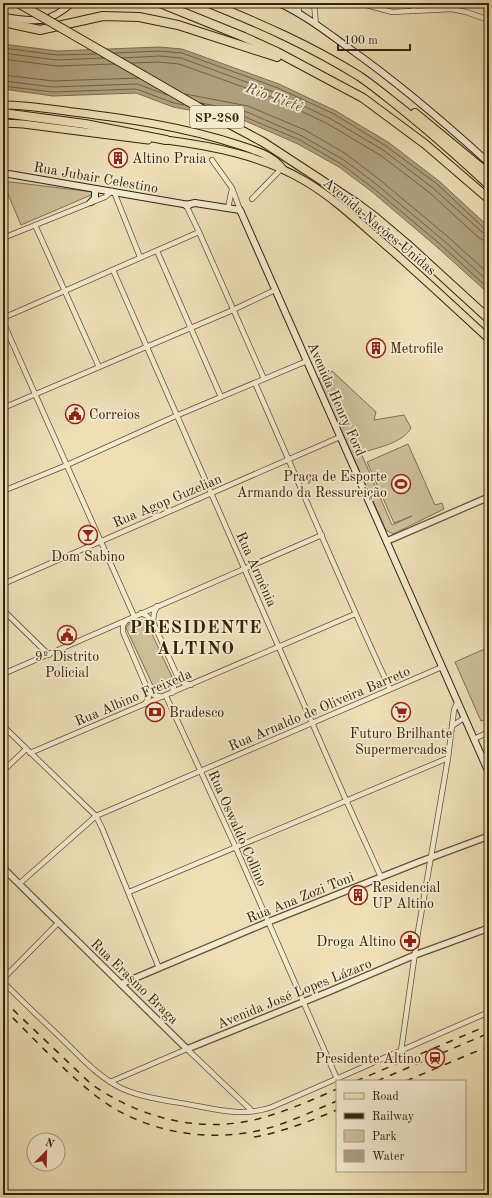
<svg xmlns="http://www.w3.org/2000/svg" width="492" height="1198" font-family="'Old Standard TT',serif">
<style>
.green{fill:#cebf9a;stroke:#817152}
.water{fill:#af9f7d;stroke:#7e6d4f}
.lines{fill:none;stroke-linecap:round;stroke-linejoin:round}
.shore{stroke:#726144;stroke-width:1}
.minor-casing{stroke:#625236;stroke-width:6}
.tertiary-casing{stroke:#625236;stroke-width:8}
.secondary-casing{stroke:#34230b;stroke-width:8}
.primary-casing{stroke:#34230b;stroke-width:9}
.trunk-casing{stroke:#34230b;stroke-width:9}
.motorway-casing{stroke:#34230b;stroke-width:10}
.minor{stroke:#f4ead0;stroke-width:4.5}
.tertiary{stroke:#f4ead0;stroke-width:5.5}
.secondary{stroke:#f4ead0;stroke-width:6}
.primary{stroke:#eedfb7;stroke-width:7}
.trunk{stroke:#eedfb7;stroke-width:7}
.motorway{stroke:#eedfb7;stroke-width:8}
.rail{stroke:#34230b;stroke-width:1.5;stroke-dasharray:7 7;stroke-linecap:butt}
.motorway-bridge-casing{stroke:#34230b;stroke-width:10;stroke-linecap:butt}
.motorway-bridge{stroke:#eedfb7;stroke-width:8}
.labels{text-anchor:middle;stroke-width:3.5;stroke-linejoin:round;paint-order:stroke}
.shield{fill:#f4ead0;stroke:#6e5f46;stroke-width:1}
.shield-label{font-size:13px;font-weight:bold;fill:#34230b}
.poi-label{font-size:14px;fill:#34230b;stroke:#f4ead0;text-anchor:start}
.street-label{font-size:14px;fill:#34230b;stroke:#f4ead0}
.water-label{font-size:15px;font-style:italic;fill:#5f4e33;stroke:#f4ead0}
.district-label{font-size:18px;font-weight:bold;letter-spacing:1px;fill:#34230b;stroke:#f4ead0}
</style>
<rect width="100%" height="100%" fill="#eedfb7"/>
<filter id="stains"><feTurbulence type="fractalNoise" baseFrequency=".005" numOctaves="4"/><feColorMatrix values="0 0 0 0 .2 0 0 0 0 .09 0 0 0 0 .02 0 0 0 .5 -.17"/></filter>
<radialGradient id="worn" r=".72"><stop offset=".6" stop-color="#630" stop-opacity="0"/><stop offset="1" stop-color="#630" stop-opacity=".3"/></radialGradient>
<g class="green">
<polygon points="3,182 11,182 93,192 91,195 21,225"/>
<path d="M332 371 376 412 374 420 404 415 411 428C403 443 376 448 361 453L392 525 412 516 394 523 367 462 408 444 435 505 442 503 444 509 393 534 386 530 318 379Z"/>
<path d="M137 619 146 621 173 679C170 690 166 692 155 690L126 628 130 622Z"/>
<polygon points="489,647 489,718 481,721 455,662"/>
</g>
<polygon class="water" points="3,44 57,51 159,47 182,49 279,84 336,111 388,142 439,181 489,227 489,294 437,247 371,191 339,167 298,144 243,120 173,107 136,93 53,96 3,89"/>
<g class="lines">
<g class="shore">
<polyline points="3,48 57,55 96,54"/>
<polyline points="3,53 56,60 104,58"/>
<polyline points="115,53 159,51 182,53 278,88 334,114 386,146 437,184 485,229 489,230"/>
<polyline points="123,58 159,56 181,58 276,93 331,119 383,150 433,188 482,232 489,235"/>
<polyline points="3,59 57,66 114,64"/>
<polyline points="132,63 159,62 179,64 274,98 328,124 380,155 430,193 478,237 483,240 489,241"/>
<polyline points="3,75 53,81 139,78"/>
<polyline points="3,81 53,87 137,84 167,95"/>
<polyline points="3,86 53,92 136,89 174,103 184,105"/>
<polyline points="185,94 248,106 305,130 346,154 380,180 447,236 489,274"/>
<polyline points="201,103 247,112 302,136 344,160 376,184 443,240 489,282"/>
<polyline points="216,111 245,117 300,140 341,164 373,188 440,244 489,289"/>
</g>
<g class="minor-casing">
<g id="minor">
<polyline points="298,3 299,13"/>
<polyline points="314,3 316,25"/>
<polyline points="359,3 392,12 452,9 466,12 489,20"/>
<polyline points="413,11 415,3"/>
<polyline points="212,160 232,188 240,210"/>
<polyline points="114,192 140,257"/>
<polyline points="252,199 281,169"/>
<polyline points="186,205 199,232 264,379"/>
<polyline points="228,208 232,189"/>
<polyline points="35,225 99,367"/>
<polyline points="3,238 105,197 112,191"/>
<polyline points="157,251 221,397"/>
<polyline points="113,270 346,800 381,877"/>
<polyline points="3,318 199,232"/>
<polyline points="3,322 134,616"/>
<path d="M255 383C300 485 343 588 390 689"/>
<polyline points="3,399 6,406"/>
<polyline points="3,408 233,310 275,290"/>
<polyline points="3,491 67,465 178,415 307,361"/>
<polyline points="3,584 340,437"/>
<polyline points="3,610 49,655"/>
<polyline points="141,613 147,616 153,622 179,680 184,683 191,685"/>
<polyline points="126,621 123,625 123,632 149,693 149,697 145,704"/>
<polyline points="153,622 154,613 157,606"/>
<polyline points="3,674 322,535"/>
<polyline points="148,690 154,695 162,697"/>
<polyline points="172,693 177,676"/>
<polyline points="166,696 236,848 337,1079"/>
<polyline points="3,726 96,816 102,828 159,968"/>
<polyline points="452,726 464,718"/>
<polyline points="474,739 489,732"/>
<polyline points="30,753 355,614"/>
<polyline points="3,771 26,749"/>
<polyline points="19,884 96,816 442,667"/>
<polyline points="129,892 448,758"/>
<polyline points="3,979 58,923"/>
<path d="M3 982C22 1001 42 1020 62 1039 81 1057 99 1078 123 1089 146 1099 172 1101 197 1106 222 1111 247 1116 272 1107L489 1012"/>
<polyline points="401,1051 418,932 448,758 454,710 457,703"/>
<polyline points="110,1082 187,1049 252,1111"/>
</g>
</g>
<g class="tertiary-casing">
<g id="tertiary">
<polyline points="387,541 489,497"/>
<polyline points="3,868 187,1049 328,992 415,955 489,928"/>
<polyline points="121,984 268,922 419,862 489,836"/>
</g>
</g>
<g class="secondary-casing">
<g id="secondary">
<path d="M279 3C303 14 324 30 346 46 396 81 443 121 489 163"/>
<path d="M3 17C36 21 45 26 72 3"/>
<polyline points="3,173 189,205"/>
<polyline points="91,202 95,198 95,189"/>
<polyline points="186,205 195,203 240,210 489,773"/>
</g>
</g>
<g class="primary-casing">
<polyline id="primary" points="3,123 23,124 148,140"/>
</g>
<g class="trunk-casing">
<g id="trunk">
<path d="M3 105C26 105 50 109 73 112 129 119 185 127 239 145 254 150 272 155 282 168"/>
<path d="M166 140C213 146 263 156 305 181 332 197 357 220 381 241 418 273 453 306 489 339"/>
</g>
</g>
<g class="motorway-casing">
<g id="motorway">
<polyline points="160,3 244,37 277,52 363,98 425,144 489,199"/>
<path d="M209 3C261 24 311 46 359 76 374 86 388 98 402 109 432 133 461 159 489 185"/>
<polyline points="3,22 40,30 103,16 139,17 178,25 277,57"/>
<polyline points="3,113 85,124 166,140"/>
<polyline points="415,113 489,174"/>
<polyline points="408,245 489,319"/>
</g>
</g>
<use href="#minor" class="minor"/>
<use href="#tertiary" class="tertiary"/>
<use href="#secondary" class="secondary"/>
<use href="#primary" class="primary"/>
<use href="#trunk" class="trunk"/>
<use href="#motorway" class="motorway"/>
<g class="rail">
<path d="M3 1000 91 1084C139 1117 196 1133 254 1120 282 1113 310 1101 337 1089"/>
<path d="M3 1008C33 1038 63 1070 96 1096 137 1128 194 1141 245 1133 277 1129 308 1113 337 1101"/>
<polyline points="356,1081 489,1025"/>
<polyline points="377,1081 489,1033"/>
<polyline points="406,1081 489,1046"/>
<path d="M254 1137C283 1132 310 1121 337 1110"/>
</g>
<g class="motorway-bridge-casing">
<polyline id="motorway-bridge" points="18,3 198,107 263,142 356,203 375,217 408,245"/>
</g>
<use href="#motorway-bridge" class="motorway-bridge"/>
</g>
<defs>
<g id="building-ring" transform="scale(1)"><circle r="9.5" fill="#f4ead0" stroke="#8f2418" stroke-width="1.5"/><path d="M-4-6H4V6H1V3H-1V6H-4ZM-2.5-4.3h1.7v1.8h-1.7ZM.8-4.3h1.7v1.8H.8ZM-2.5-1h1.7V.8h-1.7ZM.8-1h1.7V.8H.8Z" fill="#8f2418"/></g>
<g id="civic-ring" transform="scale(1)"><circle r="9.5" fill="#f4ead0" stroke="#8f2418" stroke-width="1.5"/><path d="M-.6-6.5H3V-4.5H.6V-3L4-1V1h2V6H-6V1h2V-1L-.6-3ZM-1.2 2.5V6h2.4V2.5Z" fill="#8f2418"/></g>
<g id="stadium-ring" transform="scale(1)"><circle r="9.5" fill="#f4ead0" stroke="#8f2418" stroke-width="1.5"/><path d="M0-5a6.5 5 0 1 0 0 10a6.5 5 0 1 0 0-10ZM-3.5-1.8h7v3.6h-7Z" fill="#8f2418"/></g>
<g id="bar-ring" transform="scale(1)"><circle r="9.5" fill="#f4ead0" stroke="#8f2418" stroke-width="1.5"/><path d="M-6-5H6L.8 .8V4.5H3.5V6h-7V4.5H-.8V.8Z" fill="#8f2418"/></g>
<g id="bank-ring" transform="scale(1)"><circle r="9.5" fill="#f4ead0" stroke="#8f2418" stroke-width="1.5"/><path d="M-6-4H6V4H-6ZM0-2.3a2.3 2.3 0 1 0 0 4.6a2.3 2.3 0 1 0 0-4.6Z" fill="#8f2418"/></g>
<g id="supermarket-ring" transform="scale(1)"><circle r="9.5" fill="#f4ead0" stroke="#8f2418" stroke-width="1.5"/><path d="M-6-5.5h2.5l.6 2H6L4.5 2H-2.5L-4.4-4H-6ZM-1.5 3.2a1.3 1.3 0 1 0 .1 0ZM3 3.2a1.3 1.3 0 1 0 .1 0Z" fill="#8f2418"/></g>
<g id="pharmacy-ring" transform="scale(1)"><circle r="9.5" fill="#f4ead0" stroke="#8f2418" stroke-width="1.5"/><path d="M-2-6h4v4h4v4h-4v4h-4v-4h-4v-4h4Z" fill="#8f2418"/></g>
<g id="station-ring" transform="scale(1)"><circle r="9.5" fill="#f4ead0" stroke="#8f2418" stroke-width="1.5"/><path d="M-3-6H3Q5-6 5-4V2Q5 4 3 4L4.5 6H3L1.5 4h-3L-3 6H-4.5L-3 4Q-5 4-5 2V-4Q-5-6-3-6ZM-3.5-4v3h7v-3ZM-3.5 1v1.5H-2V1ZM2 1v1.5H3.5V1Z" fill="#8f2418"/></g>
</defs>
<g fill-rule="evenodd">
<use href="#building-ring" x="118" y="158"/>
<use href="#building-ring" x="376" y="348"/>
<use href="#civic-ring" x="75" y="414"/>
<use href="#stadium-ring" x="401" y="484"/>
<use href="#bar-ring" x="88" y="535"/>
<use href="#civic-ring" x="67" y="635"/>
<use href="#bank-ring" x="155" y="712"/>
<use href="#supermarket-ring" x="401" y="712"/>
<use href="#building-ring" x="358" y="895"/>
<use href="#pharmacy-ring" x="410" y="941"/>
<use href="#station-ring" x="435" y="1058"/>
</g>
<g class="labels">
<rect class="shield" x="190" y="106" width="54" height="22" rx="3"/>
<g class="shield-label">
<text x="217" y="122">SP-280</text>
</g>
<g class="poi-label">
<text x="132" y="163">Altino Praia</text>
<text x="390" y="353">Metrofile</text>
<text x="89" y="419">Correios</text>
<text x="387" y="481" text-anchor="end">Praça de Esporte<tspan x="387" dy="16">Armando da Ressureição</tspan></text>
<text x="88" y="561" text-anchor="middle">Dom Sabino</text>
<text x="67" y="661" text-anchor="middle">9º Distrito<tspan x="67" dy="16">Policial</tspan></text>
<text x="169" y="717">Bradesco</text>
<text x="401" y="738" text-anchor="middle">Futuro Brilhante<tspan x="401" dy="16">Supermercados</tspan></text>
<text x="372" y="892">Residencial<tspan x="372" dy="16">UP Altino</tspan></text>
<text x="396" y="946" text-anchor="end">Droga Altino</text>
<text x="421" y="1063" text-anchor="end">Presidente Altino</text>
</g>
<g class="street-label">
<text transform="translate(96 177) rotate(10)" y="5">Rua Jubair Celestino</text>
<text transform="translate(380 226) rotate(40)" y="5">Avenida Nações Unidas</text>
<text transform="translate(337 399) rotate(66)" y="5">Avenida Henry Ford</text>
<text transform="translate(167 500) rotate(-23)" y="5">Rua Agop Guzelian</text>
<text transform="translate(257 569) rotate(66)" y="5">Rua Armênia</text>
<text transform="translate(133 697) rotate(-23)" y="5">Rua Albino Freixeda</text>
<text transform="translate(319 708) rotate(-23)" y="5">Rua Arnaldo de Oliveira Barreto</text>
<text transform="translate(238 828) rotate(66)" y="5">Rua Oswaldo Collino</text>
<text transform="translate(300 897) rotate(-22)" y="5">Rua Ana Zozi Toni</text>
<text transform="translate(135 981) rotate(44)" y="5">Rua Erasmo Braga</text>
<text transform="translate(294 993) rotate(-22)" y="5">Avenida José Lopes Lázaro</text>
</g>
<g class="water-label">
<text transform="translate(274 97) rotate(20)" y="5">Rio Tietê</text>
</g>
<g class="district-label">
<text x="196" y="633">PRESIDENTE<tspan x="196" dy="21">ALTINO</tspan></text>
</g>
</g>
<rect width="492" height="1198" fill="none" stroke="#eedfb7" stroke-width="16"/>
<rect x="4" y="4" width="484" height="1190" fill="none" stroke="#34230b" stroke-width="2"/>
<rect x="8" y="8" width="476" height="1182" fill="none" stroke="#34230b"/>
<rect x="336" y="1080" width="130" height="92" fill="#f4ead0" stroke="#a79a81"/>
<rect x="344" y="1093" width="20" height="6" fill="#eedfb7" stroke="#a79a81"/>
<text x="372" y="1100" font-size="12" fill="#34230b">Road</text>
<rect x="344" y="1113" width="20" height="6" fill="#34230b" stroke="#a79a81"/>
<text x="372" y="1120" font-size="12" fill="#34230b">Railway</text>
<rect x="344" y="1130" width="20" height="12" fill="#cebf9a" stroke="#a79a81"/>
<text x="372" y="1140" font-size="12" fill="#34230b">Park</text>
<rect x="344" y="1150" width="20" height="12" fill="#af9f7d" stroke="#a79a81"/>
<text x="372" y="1160" font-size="12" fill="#34230b">Water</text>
<g transform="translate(46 1152) rotate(23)"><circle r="19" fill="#f4ead0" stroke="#a79a81"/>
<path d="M0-3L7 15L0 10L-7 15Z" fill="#8f2418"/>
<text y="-6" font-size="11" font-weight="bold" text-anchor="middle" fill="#34230b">N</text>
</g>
<path d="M338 44v6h72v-6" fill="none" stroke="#34230b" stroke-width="2"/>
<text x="344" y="44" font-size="12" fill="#34230b" stroke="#f4ead0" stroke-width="3" paint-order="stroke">100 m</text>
<rect width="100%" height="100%" filter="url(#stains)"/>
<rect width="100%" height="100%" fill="url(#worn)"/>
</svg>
